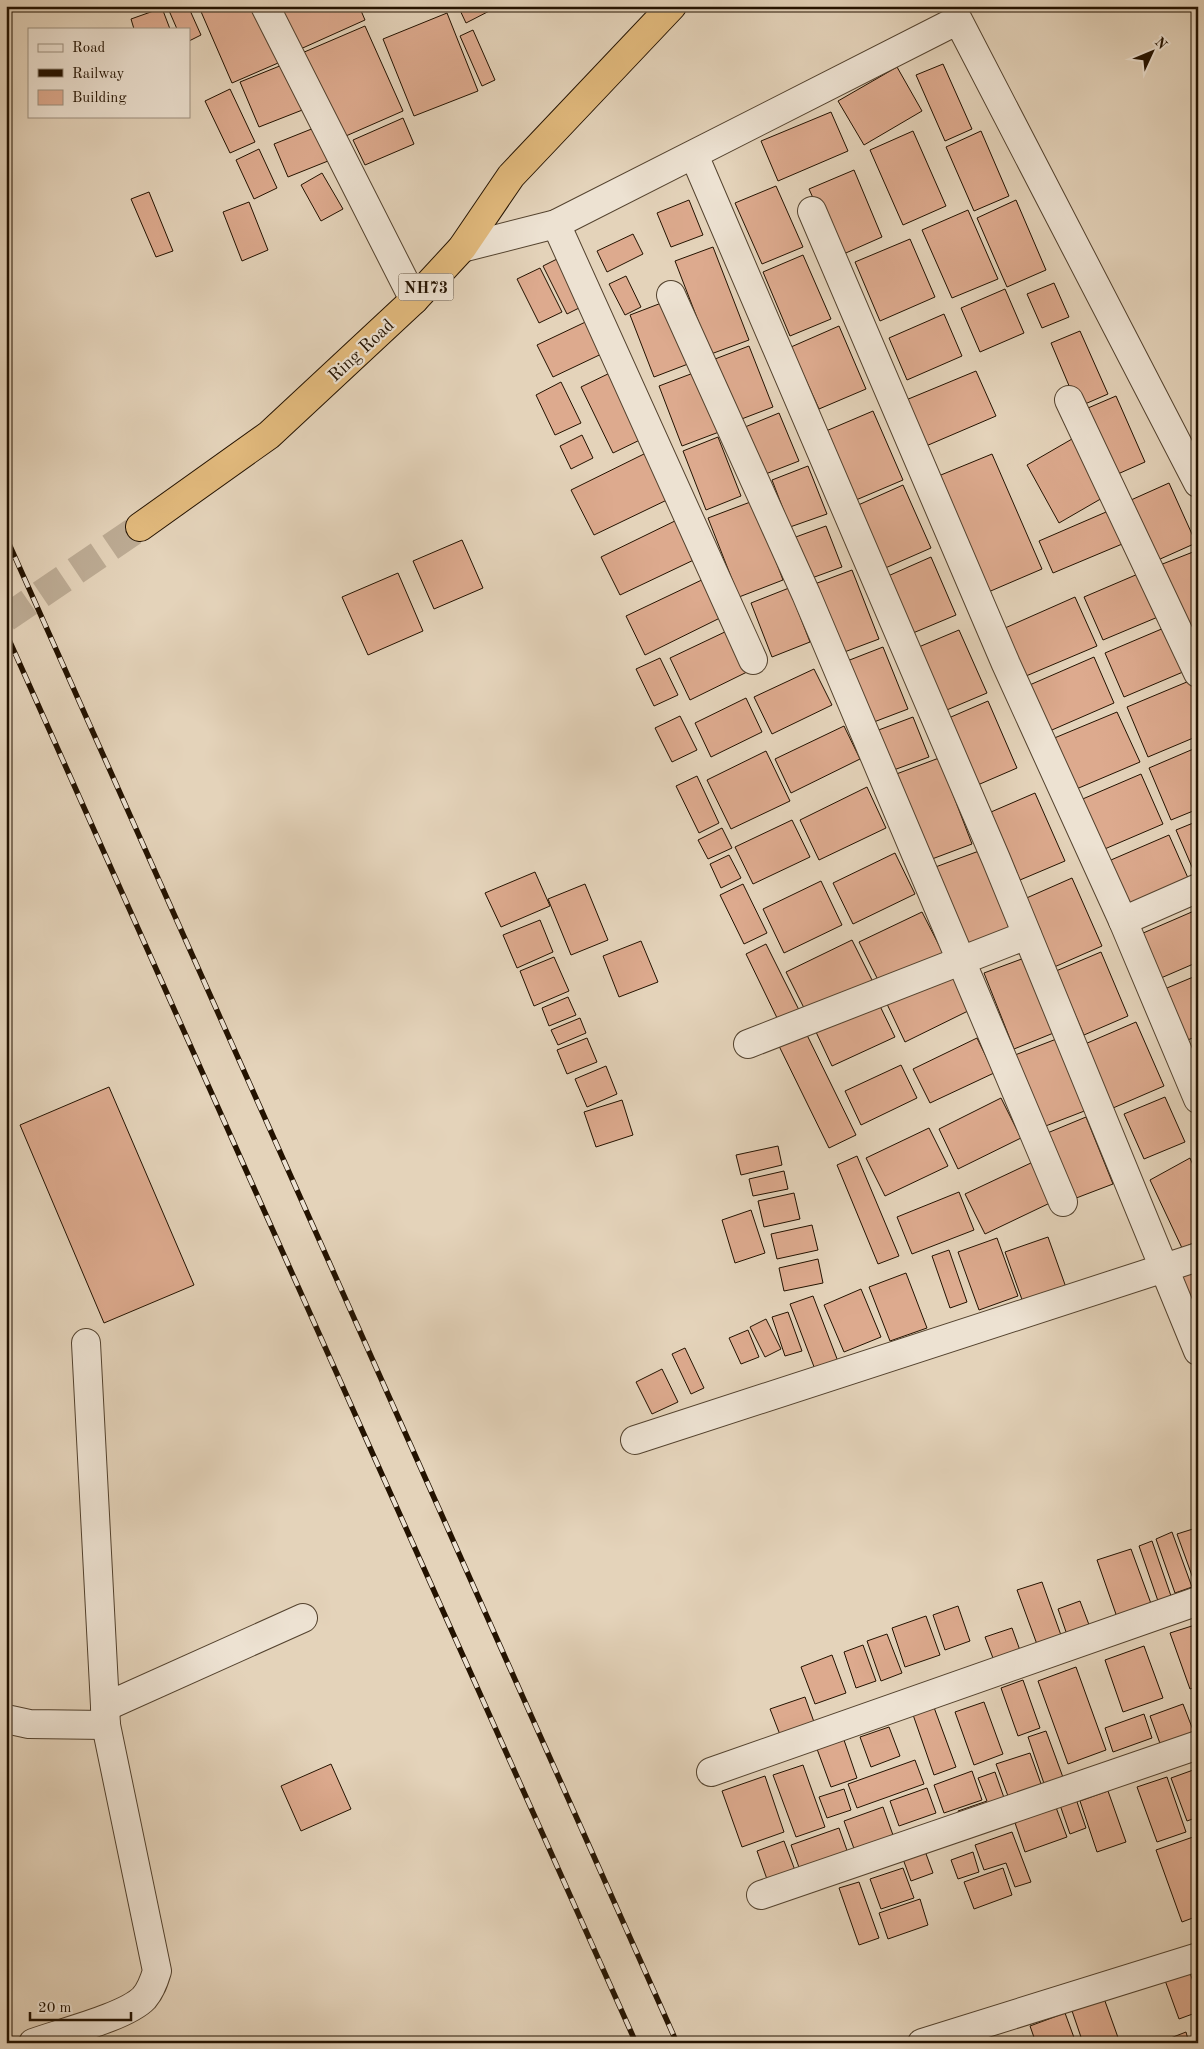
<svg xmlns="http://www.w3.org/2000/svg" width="1204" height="2049" font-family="'Old Standard TT',serif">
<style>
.building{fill:#ddaa8e;stroke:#231200}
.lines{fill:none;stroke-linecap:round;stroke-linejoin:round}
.highway-tunnel{stroke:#bdac95;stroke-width:28;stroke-dasharray:28 14;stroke-linecap:butt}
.street-casing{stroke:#53422e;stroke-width:30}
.highway-casing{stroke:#231200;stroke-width:30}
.street{stroke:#ede2d2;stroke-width:28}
.highway{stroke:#e2ba7d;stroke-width:28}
.rail-casing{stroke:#231200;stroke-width:5.5}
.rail{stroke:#ede2d2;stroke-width:4;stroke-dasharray:11;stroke-linecap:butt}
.labels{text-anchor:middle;stroke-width:4.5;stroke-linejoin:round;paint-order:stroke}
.shield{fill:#ede2d2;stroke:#60503f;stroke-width:1}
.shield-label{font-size:16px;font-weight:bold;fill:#231200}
.street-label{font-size:18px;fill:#231200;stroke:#ede2d2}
</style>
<rect width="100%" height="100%" fill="#e4d3ba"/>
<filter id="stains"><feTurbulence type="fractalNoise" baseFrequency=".004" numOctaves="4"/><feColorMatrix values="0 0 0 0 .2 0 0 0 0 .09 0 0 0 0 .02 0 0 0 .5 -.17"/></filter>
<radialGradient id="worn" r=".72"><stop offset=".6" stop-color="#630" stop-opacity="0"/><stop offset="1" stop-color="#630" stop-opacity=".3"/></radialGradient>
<g class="building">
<polygon points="167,6 188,6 201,35 189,41 189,29 177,29"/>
<polygon points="262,6 285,60 232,83 199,7"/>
<polygon points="276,6 359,6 365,20 296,51"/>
<polygon points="458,6 499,6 466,23"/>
<polygon points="162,8 170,29 134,29 131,19"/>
<polygon points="447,13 478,91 414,116 383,39"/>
<polygon points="365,26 403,111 339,139 302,53"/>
<polygon points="473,30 495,80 482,86 460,36"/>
<polygon points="292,61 310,107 259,127 240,82"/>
<polygon points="943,64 972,129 945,141 916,75"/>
<polygon points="897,67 922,111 864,145 838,101"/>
<polygon points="230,89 255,142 230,153 205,101"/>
<polygon points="831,112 848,151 778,181 761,141"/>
<polygon points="403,118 414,144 365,165 353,140"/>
<polygon points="319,126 333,159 288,177 274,144"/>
<polygon points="913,131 946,206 903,225 870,150"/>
<polygon points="981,131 1009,196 974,211 946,147"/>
<polygon points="259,149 277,188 254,199 236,160"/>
<polygon points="854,170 882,237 839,256 809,189"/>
<polygon points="322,173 343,209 321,221 301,185"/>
<polygon points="776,186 803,247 762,264 735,203"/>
<polygon points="149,192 173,251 156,257 131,199"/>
<polygon points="689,200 703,235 671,247 657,213"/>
<polygon points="1016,200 1046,270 1007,287 977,218"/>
<polygon points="249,202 268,250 242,261 223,212"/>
<polygon points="968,210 998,279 952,298 922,230"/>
<polygon points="633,234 643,254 607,272 597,251"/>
<polygon points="910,239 935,297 880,321 855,262"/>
<polygon points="713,247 749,340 711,354 675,261"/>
<polygon points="803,255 831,319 790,336 763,272"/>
<polygon points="561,257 585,305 567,314 543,266"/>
<polygon points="540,268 562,312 539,323 517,279"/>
<polygon points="626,276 641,307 625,315 609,284"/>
<polygon points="1054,283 1069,317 1042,328 1027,294"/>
<polygon points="1005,289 1024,333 980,352 961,308"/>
<polygon points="664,302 688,364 654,377 630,315"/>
<polygon points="944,314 962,356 907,380 889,338"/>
<polygon points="596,317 612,349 553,377 537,345"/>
<polygon points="839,326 866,389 819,409 791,347"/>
<polygon points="1080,331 1108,394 1078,407 1051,343"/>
<polygon points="749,346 773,407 739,420 715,359"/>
<polygon points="614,371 646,437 613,453 581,387"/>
<polygon points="976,371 996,416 926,446 906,400"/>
<polygon points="696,372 719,432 682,446 659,386"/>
<polygon points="561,382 581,423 555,435 536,395"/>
<polygon points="1116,396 1145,462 1111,477 1081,411"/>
<polygon points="873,411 903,480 856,500 826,431"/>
<polygon points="779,413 799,461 763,475 745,427"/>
<polygon points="582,435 593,458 571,469 560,446"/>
<polygon points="718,437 741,496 706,510 683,451"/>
<polygon points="1072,439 1104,497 1059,523 1027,465"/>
<polygon points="648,452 671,498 594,535 571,490"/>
<polygon points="992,454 1042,569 986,593 936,477"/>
<polygon points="808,466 827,514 790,527 772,480"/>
<polygon points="1169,483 1196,543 1158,560 1131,500"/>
<polygon points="903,485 931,548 883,569 856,506"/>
<polygon points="753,501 783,580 739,597 708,518"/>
<polygon points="1113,509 1127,542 1053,573 1039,541"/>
<polygon points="681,518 700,557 620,595 601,557"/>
<polygon points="826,526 842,567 809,579 793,538"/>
<polygon points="462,540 483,588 434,609 413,561"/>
<polygon points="1198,550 1198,630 1190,634 1160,565"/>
<polygon points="931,557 956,615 913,633 888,576"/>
<polygon points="852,570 879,639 839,654 812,585"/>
<polygon points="1145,571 1165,614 1103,640 1084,597"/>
<polygon points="398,573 423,631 368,655 342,597"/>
<polygon points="708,577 726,615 645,655 626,616"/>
<polygon points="789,588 810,642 772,657 751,603"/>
<polygon points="1075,597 1097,646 1026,676 1005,628"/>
<polygon points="1171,625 1190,669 1124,697 1105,653"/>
<polygon points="729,630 749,671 690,700 670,658"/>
<polygon points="959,630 987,693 942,712 914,649"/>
<polygon points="883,647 908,709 866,725 842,663"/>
<polygon points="1094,657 1114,703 1045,733 1025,687"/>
<polygon points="660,658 678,695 654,706 636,669"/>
<polygon points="814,669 832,705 772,734 754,697"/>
<polygon points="1194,679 1198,687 1198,736 1148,757 1127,707"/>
<polygon points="746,698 762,732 711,757 695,723"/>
<polygon points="988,701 1017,768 973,787 944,720"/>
<polygon points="1117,712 1140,762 1074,790 1052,739"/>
<polygon points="680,716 697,750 672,762 655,728"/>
<polygon points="913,717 929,757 891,771 876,731"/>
<polygon points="844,726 860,759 791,793 775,759"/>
<polygon points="1198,747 1198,809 1171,820 1149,768"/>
<polygon points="766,751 790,801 731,829 707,780"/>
<polygon points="939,758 972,844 924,862 891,776"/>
<polygon points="1141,774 1163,824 1100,851 1078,801"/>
<polygon points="697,776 719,823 699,833 676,786"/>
<polygon points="867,787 886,828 819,860 800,820"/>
<polygon points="1035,793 1065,861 1020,880 991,812"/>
<polygon points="792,820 810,857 753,884 735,847"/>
<polygon points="1198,821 1198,881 1176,830"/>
<polygon points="722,828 732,848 708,859 698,840"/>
<polygon points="1169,835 1192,887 1127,915 1104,863"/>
<polygon points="979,851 1010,930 960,949 930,869"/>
<polygon points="895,853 915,894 853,924 833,883"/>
<polygon points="729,855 741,878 721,888 710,864"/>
<polygon points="535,872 550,906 501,927 485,893"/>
<polygon points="1072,878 1102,946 1052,968 1022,900"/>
<polygon points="821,881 842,925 784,953 763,909"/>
<polygon points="585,884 608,940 571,955 548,899"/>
<polygon points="743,884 767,933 744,944 720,895"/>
<polygon points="1194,911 1198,919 1198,962 1154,981 1134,937"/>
<polygon points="922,912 944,955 881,986 859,942"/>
<polygon points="540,920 553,952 517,968 503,935"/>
<polygon points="852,940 874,984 808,1016 786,972"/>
<polygon points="641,941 658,982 619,997 603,956"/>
<polygon points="766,944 800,1012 779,1022 746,954"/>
<polygon points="1101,952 1128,1016 1084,1035 1056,971"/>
<polygon points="554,957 569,991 534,1006 520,971"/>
<polygon points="1027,957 1056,1032 1014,1049 984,973"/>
<polygon points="952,973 970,1010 905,1042 887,1004"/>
<polygon points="1198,975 1198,1036 1177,1044 1155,993"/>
<polygon points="568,997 576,1015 549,1026 542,1008"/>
<polygon points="878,1002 895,1037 832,1066 816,1032"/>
<polygon points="580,1018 586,1033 558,1045 551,1030"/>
<polygon points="1136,1022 1164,1086 1113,1108 1085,1044"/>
<polygon points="806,1033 856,1135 829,1148 779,1046"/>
<polygon points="587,1038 597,1062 567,1074 557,1050"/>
<polygon points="977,1038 994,1073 930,1103 913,1069"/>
<polygon points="1059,1038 1087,1110 1043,1127 1015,1055"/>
<polygon points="1198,1045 1198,1085 1183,1052"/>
<polygon points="901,1065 917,1098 861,1125 845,1091"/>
<polygon points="606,1066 617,1094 587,1107 575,1079"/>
<polygon points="109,1087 194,1285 104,1323 20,1125"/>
<polygon points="1165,1097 1185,1142 1144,1159 1124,1114"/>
<polygon points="1001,1098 1021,1138 958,1169 939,1129"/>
<polygon points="622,1100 633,1135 596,1147 584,1112"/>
<polygon points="1086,1117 1113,1184 1071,1200 1045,1134"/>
<polygon points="929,1128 948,1166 885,1196 866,1158"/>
<polygon points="778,1146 782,1165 741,1175 736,1155"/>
<polygon points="857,1156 899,1256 878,1264 837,1165"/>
<polygon points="1190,1158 1198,1177 1198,1241 1182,1248 1150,1180"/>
<polygon points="1033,1162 1052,1202 985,1234 965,1194"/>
<polygon points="784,1171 788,1189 753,1196 749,1179"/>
<polygon points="959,1192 974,1230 912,1254 897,1217"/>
<polygon points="794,1193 800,1219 764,1227 758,1201"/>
<polygon points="751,1210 765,1253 735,1263 722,1220"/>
<polygon points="812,1225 818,1250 777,1259 771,1234"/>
<polygon points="1048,1237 1068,1293 1025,1308 1005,1252"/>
<polygon points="997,1238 1018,1296 979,1310 958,1252"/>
<polygon points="949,1250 967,1302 950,1308 932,1256"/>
<polygon points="818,1259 823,1283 784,1291 779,1268"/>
<polygon points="1198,1270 1198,1330 1176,1279"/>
<polygon points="906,1273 927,1328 890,1341 869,1287"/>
<polygon points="861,1289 881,1337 844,1352 824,1305"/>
<polygon points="813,1296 839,1364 816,1372 790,1304"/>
<polygon points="788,1312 802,1351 785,1356 772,1317"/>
<polygon points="766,1319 781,1349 765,1357 750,1327"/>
<polygon points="748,1330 759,1357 741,1364 729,1338"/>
<polygon points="685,1348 704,1388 691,1394 672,1354"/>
<polygon points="662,1369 678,1402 652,1414 636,1382"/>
<polygon points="1196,1528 1198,1584 1195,1584 1177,1534"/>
<polygon points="1172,1532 1192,1587 1175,1593 1156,1539"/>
<polygon points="1152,1541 1171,1596 1158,1601 1139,1546"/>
<polygon points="1131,1549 1153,1609 1118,1620 1097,1560"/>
<polygon points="1042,1582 1062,1638 1038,1647 1017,1590"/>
<polygon points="1080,1601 1094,1638 1071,1646 1058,1609"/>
<polygon points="958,1606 970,1641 945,1650 933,1615"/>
<polygon points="926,1616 940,1655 905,1667 892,1628"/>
<polygon points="1198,1624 1198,1686 1190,1689 1170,1633"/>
<polygon points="1012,1628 1022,1656 996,1666 985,1637"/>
<polygon points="887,1634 902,1673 881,1681 867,1641"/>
<polygon points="863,1645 876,1681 856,1688 844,1652"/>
<polygon points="1144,1646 1163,1698 1123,1712 1105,1660"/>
<polygon points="832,1655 846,1693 815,1704 801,1667"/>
<polygon points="1076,1667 1106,1750 1068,1764 1038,1681"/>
<polygon points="1023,1680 1040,1728 1018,1736 1001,1688"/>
<polygon points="805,1697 818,1733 784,1745 770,1709"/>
<polygon points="932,1702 956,1767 934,1775 911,1709"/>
<polygon points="984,1702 1003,1754 974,1765 955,1712"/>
<polygon points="1183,1704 1198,1743 1166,1760 1150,1716"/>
<polygon points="1144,1714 1152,1738 1113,1752 1105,1728"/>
<polygon points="889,1727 900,1756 871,1767 860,1737"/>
<polygon points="1046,1731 1068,1791 1049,1798 1028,1737"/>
<polygon points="844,1740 857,1778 831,1787 817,1749"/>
<polygon points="1030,1753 1044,1792 1011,1804 996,1764"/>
<polygon points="915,1760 924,1784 857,1808 848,1784"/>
<polygon points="331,1764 351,1809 301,1831 281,1786"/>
<polygon points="803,1765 825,1827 796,1837 773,1775"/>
<polygon points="1196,1769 1198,1817 1187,1821 1171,1778"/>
<polygon points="972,1771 982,1800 944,1813 934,1785"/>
<polygon points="995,1772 1009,1812 964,1828 958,1811 987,1801 978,1778"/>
<polygon points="765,1776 784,1832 742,1847 722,1791"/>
<polygon points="1167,1777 1186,1832 1157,1842 1137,1787"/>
<polygon points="927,1788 936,1813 899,1826 890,1801"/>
<polygon points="844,1789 851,1810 827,1818 819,1797"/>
<polygon points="1108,1791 1126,1842 1097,1852 1080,1801"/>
<polygon points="1076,1799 1086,1828 1070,1834 1060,1805"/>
<polygon points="1054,1802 1067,1837 1025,1852 1013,1817"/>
<polygon points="883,1807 899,1852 860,1865 844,1821"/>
<polygon points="839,1828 854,1870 806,1887 791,1845"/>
<polygon points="1012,1832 1031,1882 1015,1887 1006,1863 984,1870 975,1845"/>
<polygon points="1193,1837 1198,1852 1198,1916 1182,1922 1156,1850"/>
<polygon points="784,1841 802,1889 774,1899 757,1851"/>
<polygon points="925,1851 933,1873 911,1881 903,1859"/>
<polygon points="973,1852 979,1872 958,1879 951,1860"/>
<polygon points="903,1868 914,1898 881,1909 870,1879"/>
<polygon points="1003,1868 1012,1895 974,1909 964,1882"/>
<polygon points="859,1882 879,1938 859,1945 839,1888"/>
<polygon points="920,1899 928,1925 888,1939 879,1913"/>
<polygon points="1187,1964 1198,1996 1198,2012 1179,2019 1162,1972"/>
<polygon points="1101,1990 1120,2043 1083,2043 1069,2002"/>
<polygon points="1065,2013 1076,2043 1036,2043 1030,2026"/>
<polygon points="1186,2032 1189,2043 1169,2043 1168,2039"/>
</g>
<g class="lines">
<polyline class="highway-tunnel" points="6,618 140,527"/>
<g class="street-casing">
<g id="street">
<polyline points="265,6 414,300"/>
<polyline points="694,155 996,859 1198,1351"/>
<polyline points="812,211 1006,664 1123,921 1198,1099"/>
<polyline points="556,224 753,660"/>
<polyline points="462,248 556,224 958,20 1198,483"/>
<polyline points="671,295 806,594 1063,1202"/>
<polyline points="1069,400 1198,673"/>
<polyline points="1123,921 1198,888"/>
<polyline points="748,1044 1027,935"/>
<polyline points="635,1440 1198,1257"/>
<polyline points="105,1707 303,1618"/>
<polyline points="6,1719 29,1724 106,1725"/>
<polyline points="711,1772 1198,1601"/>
<polyline points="761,1895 1198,1745"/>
<path d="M33 2043C60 2033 126 2017 144 1998 151 1990 154 1981 157 1971L106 1725 86 1343"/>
<polyline points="922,2043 1198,1957"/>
</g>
</g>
<g class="highway-casing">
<polyline id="highway" points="140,527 269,435 414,300 462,248 511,176 672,6"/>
</g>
<use href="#street" class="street"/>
<use href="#highway" class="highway"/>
<g class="rail-casing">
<g id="rail">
<polyline points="6,537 677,2043"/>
<polyline points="6,633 636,2043"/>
</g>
</g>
<use href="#rail" class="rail"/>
</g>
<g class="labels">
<rect class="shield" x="398.5" y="273.5" width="55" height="27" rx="4"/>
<g class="shield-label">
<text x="426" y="293">NH73</text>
</g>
<g class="street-label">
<text transform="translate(361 350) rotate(-43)" y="6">Ring Road</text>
</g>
</g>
<rect width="1204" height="2049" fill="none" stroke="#e4d3ba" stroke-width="25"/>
<rect x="8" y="8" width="1189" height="2034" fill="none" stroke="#231200" stroke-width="2.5"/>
<rect x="12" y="12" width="1179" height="2024" fill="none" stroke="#231200"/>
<rect x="28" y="28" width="162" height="90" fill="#ede2d2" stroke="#9c8f7e"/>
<rect x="38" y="44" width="25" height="8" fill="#ede2d2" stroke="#9c8f7e"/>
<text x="72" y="52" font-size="15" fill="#231200">Road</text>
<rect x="38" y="69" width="25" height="8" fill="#231200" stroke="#9c8f7e"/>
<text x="72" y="78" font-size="15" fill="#231200">Railway</text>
<rect x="38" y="90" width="25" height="15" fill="#ddaa8e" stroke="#9c8f7e"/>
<text x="72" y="102" font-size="15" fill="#231200">Building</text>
<g transform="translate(1152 52) rotate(46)" stroke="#ede2d2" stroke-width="4" paint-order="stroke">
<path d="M0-4L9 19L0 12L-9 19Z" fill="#231200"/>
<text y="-8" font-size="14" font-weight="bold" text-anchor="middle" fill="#231200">N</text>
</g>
<path d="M30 2012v8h101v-8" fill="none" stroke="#231200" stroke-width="2.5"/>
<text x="38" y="2012" font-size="15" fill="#231200" stroke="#ede2d2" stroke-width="4" paint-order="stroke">20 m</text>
<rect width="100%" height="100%" filter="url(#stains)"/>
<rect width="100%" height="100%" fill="url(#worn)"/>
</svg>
